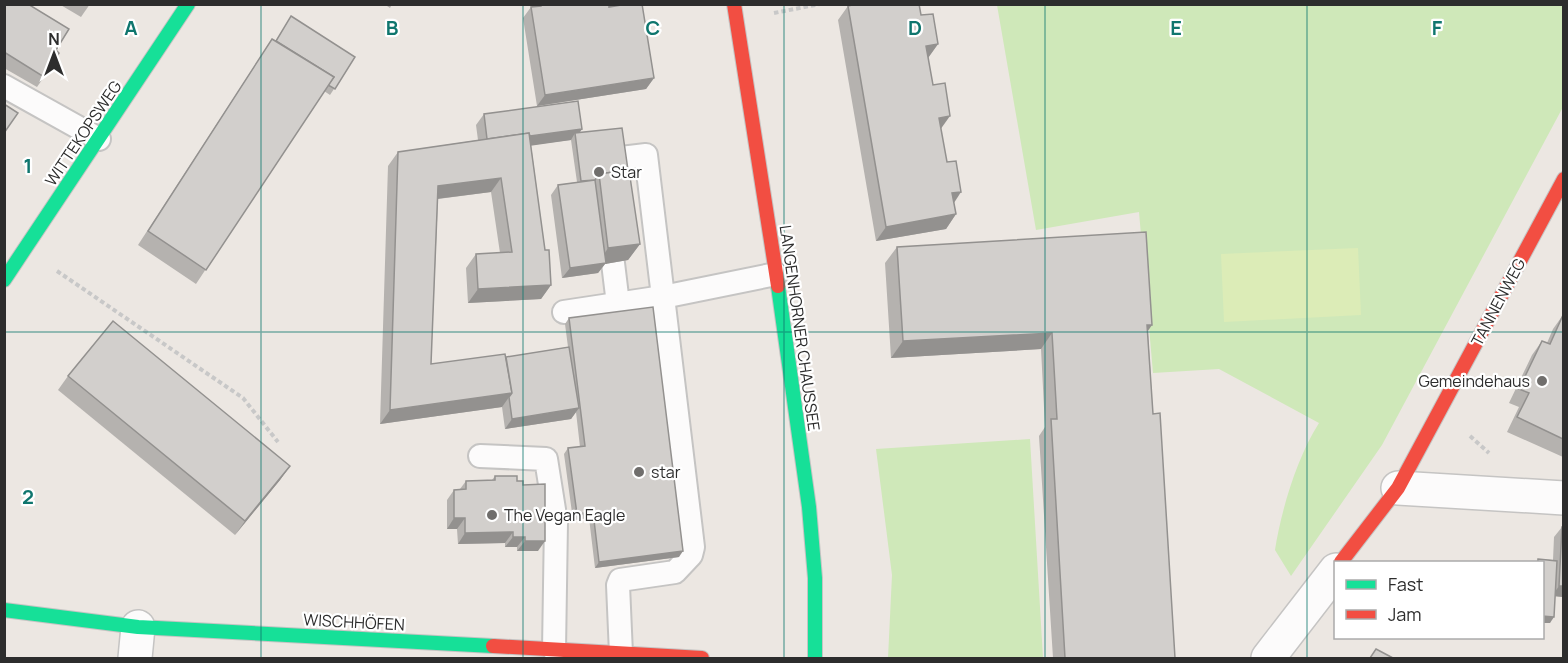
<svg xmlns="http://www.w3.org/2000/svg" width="1568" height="663" font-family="Manrope,sans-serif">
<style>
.green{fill:#cfe8b9}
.pitch{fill:#dcecb7}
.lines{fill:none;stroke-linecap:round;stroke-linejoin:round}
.lane-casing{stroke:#c5c4c3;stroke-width:26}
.street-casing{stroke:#c5c4c3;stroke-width:36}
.fast-casing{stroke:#c5c4c3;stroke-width:16}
.jam-casing{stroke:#c5c4c3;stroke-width:16}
.path{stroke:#c8c8c8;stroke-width:4;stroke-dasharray:4.5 3;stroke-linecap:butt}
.lane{stroke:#fcfbfb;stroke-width:22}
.street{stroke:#fcfbfb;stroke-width:33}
.fast{stroke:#16e098;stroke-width:14}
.jam{stroke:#f24e42;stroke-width:14}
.wall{fill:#b5b2af}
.shaded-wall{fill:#93918f}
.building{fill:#d2cfcc;stroke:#93918f;stroke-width:1.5}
.grid{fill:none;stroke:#0f766e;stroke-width:1.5;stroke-opacity:0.55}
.poi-dot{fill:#706e6c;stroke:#fff;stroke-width:2}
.labels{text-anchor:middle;stroke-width:4.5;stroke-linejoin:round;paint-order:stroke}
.street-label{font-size:16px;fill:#2d2d2d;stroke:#fff}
.poi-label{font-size:16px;fill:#2d2d2d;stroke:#fff;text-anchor:start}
.grid-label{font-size:20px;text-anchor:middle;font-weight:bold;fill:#0f766e;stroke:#fff;stroke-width:4.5;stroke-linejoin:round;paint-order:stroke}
</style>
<rect width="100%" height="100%" fill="#ece7e2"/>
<g class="green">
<path d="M997 5H1563V107L1382 445 1291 576 1275 550C1281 511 1297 457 1319 423L1219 369 1153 373 1139 212 1036 230Z"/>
<polygon points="1030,439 1043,658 888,658 892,575 876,449"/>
</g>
<polygon class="pitch" points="1358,248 1361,315 1224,322 1221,254"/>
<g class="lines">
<g class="lane-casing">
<g id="lane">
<polyline points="4,86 99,139"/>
<polyline points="621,158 646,155 693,547 691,555 675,572 620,580 618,585 621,654"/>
<polyline points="613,263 618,304"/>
<polyline points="564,312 663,297 776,274"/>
<polyline points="480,456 546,459 556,522 554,650"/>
</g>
</g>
<g class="street-casing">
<g id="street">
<polyline points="1398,488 1564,498"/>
<polyline points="135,658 138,627"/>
<polyline points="1268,658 1336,570"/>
</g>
</g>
<g class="fast-casing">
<g id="fast">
<polyline points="4,280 188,4"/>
<polyline points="778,286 809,507 815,578 815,658"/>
<polyline points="4,610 138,627 493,646"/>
</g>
</g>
<g class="jam-casing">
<g id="jam">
<polyline points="734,4 778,286"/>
<polyline points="1341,562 1398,488 1564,179"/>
<polyline points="493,646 702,658"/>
</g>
</g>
<g class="path">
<polyline points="774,13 820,4"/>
<polyline points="57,271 243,398 278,442"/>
<polyline points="1470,436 1489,453"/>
</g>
<use href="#lane" class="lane"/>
<use href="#street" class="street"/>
<use href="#fast" class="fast"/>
<use href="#jam" class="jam"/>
</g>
<g class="wall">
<polygon points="4,4 44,77 37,87 4,68"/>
<polygon points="59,4 90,4 81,17"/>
<polygon points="384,4 392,4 390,8"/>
<polygon points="531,4 609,4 609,7 654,78 646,89 537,106 523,18 531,7 532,7"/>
<polygon points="848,6 921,15 938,44 928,58 956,214 946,229 876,241 838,20"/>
<polygon points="272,39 275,40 355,57 330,95 324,91 196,284 138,245"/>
<polygon points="484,114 582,129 579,133 628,170 640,244 628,260 605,264 598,273 562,278 551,195 558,185 577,182 571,140 531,145 545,250 551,285 541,299 468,303 466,268 476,254 500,253 491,192 438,199 431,364 506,357 568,347 565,324 569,318 679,557 595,568 589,518 573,520 564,454 568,448 580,447 576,412 571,419 505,429 502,407 380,424 388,166 398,152 478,140 476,125"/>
<polygon points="897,247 1148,332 1153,414 1175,658 1053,658 1039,436 1045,427 1041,349 891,358 885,263"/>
<polygon points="1563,315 1563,457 1507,432 1519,407 1509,403 1532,355 1542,341 1547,343 1553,329"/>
<polygon points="68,376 290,466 280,480 235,535 58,390"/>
<polygon points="495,476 517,481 523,485 538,551 517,551 517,547 505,547 505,543 458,544 457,529 447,529 447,500 454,490 460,489 466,481 492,480"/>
<polygon points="1562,527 1563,527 1563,597 1555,596 1550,623 1542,623 1542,562 1536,562 1538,559 1553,560 1554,537"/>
</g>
<g class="shaded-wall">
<polygon points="938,44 928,58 926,46"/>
<polygon points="654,78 646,89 537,106 545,95"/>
<polygon points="950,116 940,130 939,118"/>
<polygon points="582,129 576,138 575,133 571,140 480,153 488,142"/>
<polygon points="501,178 491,192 428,200 438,186"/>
<polygon points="961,192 952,206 952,193"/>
<polygon points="956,214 946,229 876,241 886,227"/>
<polygon points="640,244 628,260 605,264 598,273 562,278 570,268 598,264 608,248"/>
<polygon points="551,285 541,299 468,303 478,289"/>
<polygon points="1147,325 1152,325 1141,341"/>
<polygon points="1052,333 1041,349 891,358 903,341"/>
<polygon points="512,393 502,407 380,424 390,410"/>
<polygon points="579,408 571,419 505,429 512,419"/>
<polygon points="290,466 280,480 235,535 245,521"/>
<polygon points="593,512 589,518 573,520 577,514"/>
<polygon points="454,518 465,518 457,529 447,529"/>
<polygon points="513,532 505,543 458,544 465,533"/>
<polygon points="513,537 525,537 517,547 505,547"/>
<polygon points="525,541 545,541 538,551 517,551"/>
<polygon points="683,551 679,557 595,568 599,562"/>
<polygon points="1559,586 1563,586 1563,597 1552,596"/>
<polygon points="1542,616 1554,617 1550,623 1542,623"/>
</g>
<g class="building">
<polygon points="4,4 28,4 69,29 56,50 59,53 44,77 4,52"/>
<polygon points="541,4 609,4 609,7 627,4 642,4 654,78 545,95 531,7 541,6"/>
<polygon points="856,4 919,4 921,15 933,14 938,44 926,46 933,85 945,83 950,116 939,118 947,162 956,161 961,192 952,193 956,214 886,227 848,6"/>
<polygon points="291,16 355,57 335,89 328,85 334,77 276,41"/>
<polygon points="272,39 334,77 206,270 148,231"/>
<polygon points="578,101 582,129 530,136 529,133 487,139 484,114"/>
<polygon points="4,104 18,113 4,133"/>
<polygon points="622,128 628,170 599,174 595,180 581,181 575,133"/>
<polygon points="529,133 545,250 549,250 551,285 478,289 476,254 512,252 501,178 438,186 431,364 505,354 512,393 390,410 398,152"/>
<polygon points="629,170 640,244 608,248 599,174"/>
<polygon points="595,180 606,263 570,268 558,185"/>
<polygon points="1146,232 1152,325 1147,325 1153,414 1160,413 1175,658 1065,658 1051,419 1057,419 1052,333 903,341 897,247"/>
<polygon points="653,307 683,551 599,562 593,512 577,514 568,448 585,446 569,318"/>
<polygon points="1563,315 1563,439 1517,417 1529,393 1519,389 1542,341 1550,344"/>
<polygon points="113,321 290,466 245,521 68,376"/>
<polygon points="569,347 579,408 512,419 509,397 512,393 506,357"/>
<polygon points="495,476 517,476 517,481 523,481 523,485 545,484 545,541 525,541 525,537 513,537 513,532 465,533 465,518 454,518 454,490 466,489 466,481 495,480"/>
<polygon points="1562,527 1563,527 1563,586 1559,586"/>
<polygon points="1538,559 1557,561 1554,617 1542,616 1542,562 1538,562"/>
<polygon points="1376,649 1393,658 1370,658"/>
</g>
<path class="grid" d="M261 4V658M523 4V658M784 4V658M1045 4V658M1307 4V658M4 332H1564"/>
<g class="poi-dot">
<circle cx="599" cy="172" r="6"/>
<circle cx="1542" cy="381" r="6"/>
<circle cx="639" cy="472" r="6"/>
<circle cx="492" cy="515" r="6"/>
</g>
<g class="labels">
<g class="street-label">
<text transform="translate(83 133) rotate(-56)" y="6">WITTEKOPSWEG</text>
<text transform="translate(1498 302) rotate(-62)" y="6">TANNENWEG</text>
<text transform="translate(800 328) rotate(82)" y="6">LANGENHORNER CHAUSSEE</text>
<text transform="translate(354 622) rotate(3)" y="6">WISCHHÖFEN</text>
</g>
<g class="poi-label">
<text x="611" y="178">Star</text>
<text x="1530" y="387" text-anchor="end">Gemeindehaus</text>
<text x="651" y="478">star</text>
<text x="504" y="521">The Vegan Eagle</text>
</g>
</g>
<g class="grid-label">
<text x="131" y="35">A</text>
<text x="392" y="35">B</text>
<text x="653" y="35">C</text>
<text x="915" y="35">D</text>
<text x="1176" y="35">E</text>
<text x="1437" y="35">F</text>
<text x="28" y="173">1</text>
<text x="28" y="504">2</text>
</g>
<rect width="1568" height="663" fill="none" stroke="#2d2d2d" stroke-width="12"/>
<rect x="1334" y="561" width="210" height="78" fill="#ffffff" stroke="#ababab" stroke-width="1.5"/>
<rect x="1346" y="580" width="30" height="9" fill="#16e098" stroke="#ababab" stroke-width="1.5"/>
<text x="1388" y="591" font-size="18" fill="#2d2d2d">Fast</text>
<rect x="1346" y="610" width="30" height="9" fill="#f24e42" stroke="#ababab" stroke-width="1.5"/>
<text x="1388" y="621" font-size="18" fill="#2d2d2d">Jam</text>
<g transform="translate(54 54)" stroke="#ffffff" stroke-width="4.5" paint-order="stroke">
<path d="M0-4.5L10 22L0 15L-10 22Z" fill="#2d2d2d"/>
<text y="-9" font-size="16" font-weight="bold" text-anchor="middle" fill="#2d2d2d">N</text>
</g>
</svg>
